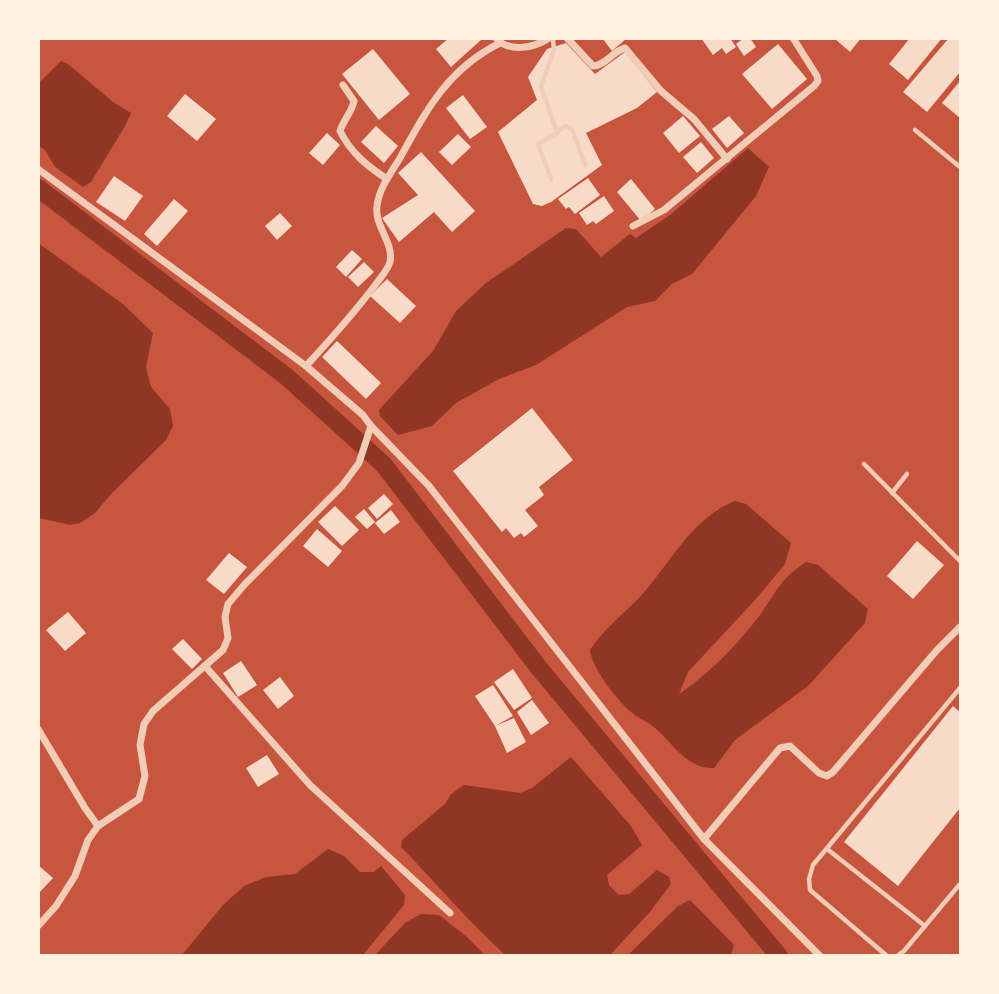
<svg xmlns="http://www.w3.org/2000/svg" width="999" height="994" font-family="'Work Sans',sans-serif">
<style>
.water{fill:#8f3625}
.lines{fill:none;stroke-linecap:round;stroke-linejoin:round}
.canal{stroke:#8f3625;stroke-width:18}
.building{fill:#f7dbc8}
.service{stroke:#f1ccb7;stroke-width:4.5}
.minor{stroke:#f1ccb7;stroke-width:7}
</style>
<rect width="100%" height="100%" fill="#c8553d"/>
<g class="water">
<polygon points="61,61 68,64 113,102 131,113 125,126 91,182 83,187 55,167 45,150 39,146 39,83"/>
<polygon points="748,148 769,167 756,196 692,274 672,284 655,301 627,307 536,365 499,379 456,403 432,426 398,435 380,416 379,410 433,351 456,311 486,283 566,228 576,229 601,257 630,234 636,238 670,215"/>
<polygon points="38,243 123,304 153,333 146,367 151,387 170,409 173,426 166,440 112,493 95,513 80,523 70,525 39,518"/>
<path d="M735 501 746 504 791 543 785 564 756 599 688 672 679 694C709 674 738 644 760 615 777 591 780 579 806 562L818 565 868 609 865 623 808 686 735 740 714 768C686 769 673 743 654 727 647 721 637 718 631 712 616 699 592 668 590 650 603 630 621 616 638 599 670 565 690 519 735 501Z"/>
<path d="M571 757 631 826 642 845 607 875 609 885 619 895 629 894 657 870 669 877 671 884 649 913 610 955H505C468 921 436 883 401 847L402 840 445 804 451 794 464 785 520 793 532 788Z"/>
<polygon points="328,849 344,856 360,872 374,872 381,866 405,895 404,905 363,955 182,955 223,905 244,886 266,877 295,874"/>
<polygon points="690,900 734,945 731,955 628,955 678,906"/>
<polygon points="421,914 439,915 467,937 485,955 375,955 405,923"/>
</g>
<g class="lines">
<polyline class="canal" points="38,188 287,377 384,465 539,668 779,956"/>
</g>
<g class="building">
<polygon points="449,38 480,38 481,40 451,67 436,49"/>
<polygon points="602,38 627,38 612,51"/>
<polygon points="701,38 730,38 736,47 726,54 722,48 713,55"/>
<polygon points="744,38 750,38 756,47 744,56 736,44"/>
<polygon points="834,38 861,38 850,52"/>
<polygon points="910,38 942,38 908,80 889,64"/>
<polygon points="949,38 960,38 960,72 927,112 903,92"/>
<polygon points="566,43 595,74 625,52 657,92 637,108 586,133 602,165 551,202 542,206 533,204 498,132 537,100 528,77 547,49"/>
<polygon points="778,44 807,79 772,109 742,74"/>
<polygon points="373,49 410,94 379,120 342,74"/>
<polygon points="960,81 960,118 942,103"/>
<polygon points="185,94 216,119 197,141 167,116"/>
<polygon points="463,95 487,127 470,139 446,108"/>
<polygon points="683,116 700,136 679,153 663,133"/>
<polygon points="729,116 744,133 727,148 712,129"/>
<polygon points="376,126 398,146 384,163 361,142"/>
<polygon points="327,133 340,145 323,165 309,153"/>
<polygon points="458,134 471,147 452,165 439,152"/>
<polygon points="701,142 714,158 697,173 683,157"/>
<polygon points="421,152 475,211 452,232 434,212 399,242 382,218 418,195 398,173"/>
<polygon points="114,176 143,196 125,221 96,202"/>
<polygon points="588,178 600,195 575,214 569,207 566,209 558,199"/>
<polygon points="631,179 655,209 641,221 617,192"/>
<polygon points="604,196 614,211 596,224 593,221 587,225 579,213"/>
<polygon points="174,199 188,211 157,246 144,234"/>
<polygon points="280,213 292,226 277,240 265,226"/>
<polygon points="352,250 362,259 346,277 336,267"/>
<polygon points="364,262 374,272 358,287 348,277"/>
<polygon points="387,279 416,306 400,323 370,296"/>
<polygon points="337,341 381,383 366,399 322,357"/>
<polygon points="532,408 573,460 539,487 544,495 525,510 538,526 524,537 521,533 514,538 506,528 502,532 453,471"/>
<polygon points="384,494 393,504 377,519 368,508"/>
<polygon points="335,506 359,530 342,546 318,522"/>
<polygon points="364,509 375,522 367,529 355,517"/>
<polygon points="391,510 400,522 384,534 375,523"/>
<polygon points="317,529 342,551 328,567 303,546"/>
<polygon points="917,541 944,565 913,599 887,576"/>
<polygon points="229,553 247,567 224,594 206,580"/>
<polygon points="68,612 86,633 65,651 46,630"/>
<polygon points="183,639 202,659 192,669 172,649"/>
<polygon points="241,661 257,685 238,697 223,673"/>
<polygon points="513,669 532,698 514,710 494,682"/>
<polygon points="280,677 294,696 278,709 263,690"/>
<polygon points="493,685 513,716 495,726 514,718 526,742 507,753 495,726 475,696"/>
<polygon points="532,700 549,723 531,735 517,712"/>
<polygon points="953,706 960,712 960,808 898,886 844,842"/>
<polygon points="267,755 279,774 258,787 246,768"/>
<polygon points="38,865 53,878 38,894"/>
</g>
<g class="lines">
<g class="service">
<polyline points="915,130 960,167"/>
<polyline points="557,132 565,126 572,129 585,165"/>
<polyline points="551,179 538,144 557,133 541,86 554,51 553,38"/>
<polyline points="864,464 960,561"/>
<polyline points="892,493 907,474"/>
<polyline points="827,849 925,926"/>
<polyline points="887,956 810,890 809,879 813,865 960,688"/>
<polyline points="897,956 904,951 960,884"/>
</g>
<g class="minor">
<path d="M496 38C509 53 534 48 549 38"/>
<path d="M567 38 593 66C605 66 613 51 625 48L661 91 694 119 727 159"/>
<path d="M343 85 354 101C352 112 344 119 340 131 351 153 367 166 387 179"/>
<path d="M38 169 306 366C331 339 354 313 376 284 380 278 388 270 390 262 394 242 374 226 377 206 379 188 391 173 400 158 427 109 448 69 500 43"/>
<polyline points="633,226 664,210 814,86 818,81 817,76 793,38"/>
<polyline points="306,366 363,415 371,426 429,486 704,839 820,956"/>
<polyline points="205,666 310,785 450,913"/>
<polyline points="38,729 85,808 98,826"/>
<polyline points="704,839 780,748 790,746 819,773 827,776 833,772 937,650 960,627"/>
<polyline points="38,926 56,906 75,876 88,840 98,826 139,799 145,776 140,745 144,724 153,711 223,650 228,638 225,617 228,604 245,584 342,486 359,463 371,426"/>
</g>
</g>
<rect width="999" height="994" fill="none" stroke="#fff3e0" stroke-width="80"/>
</svg>
